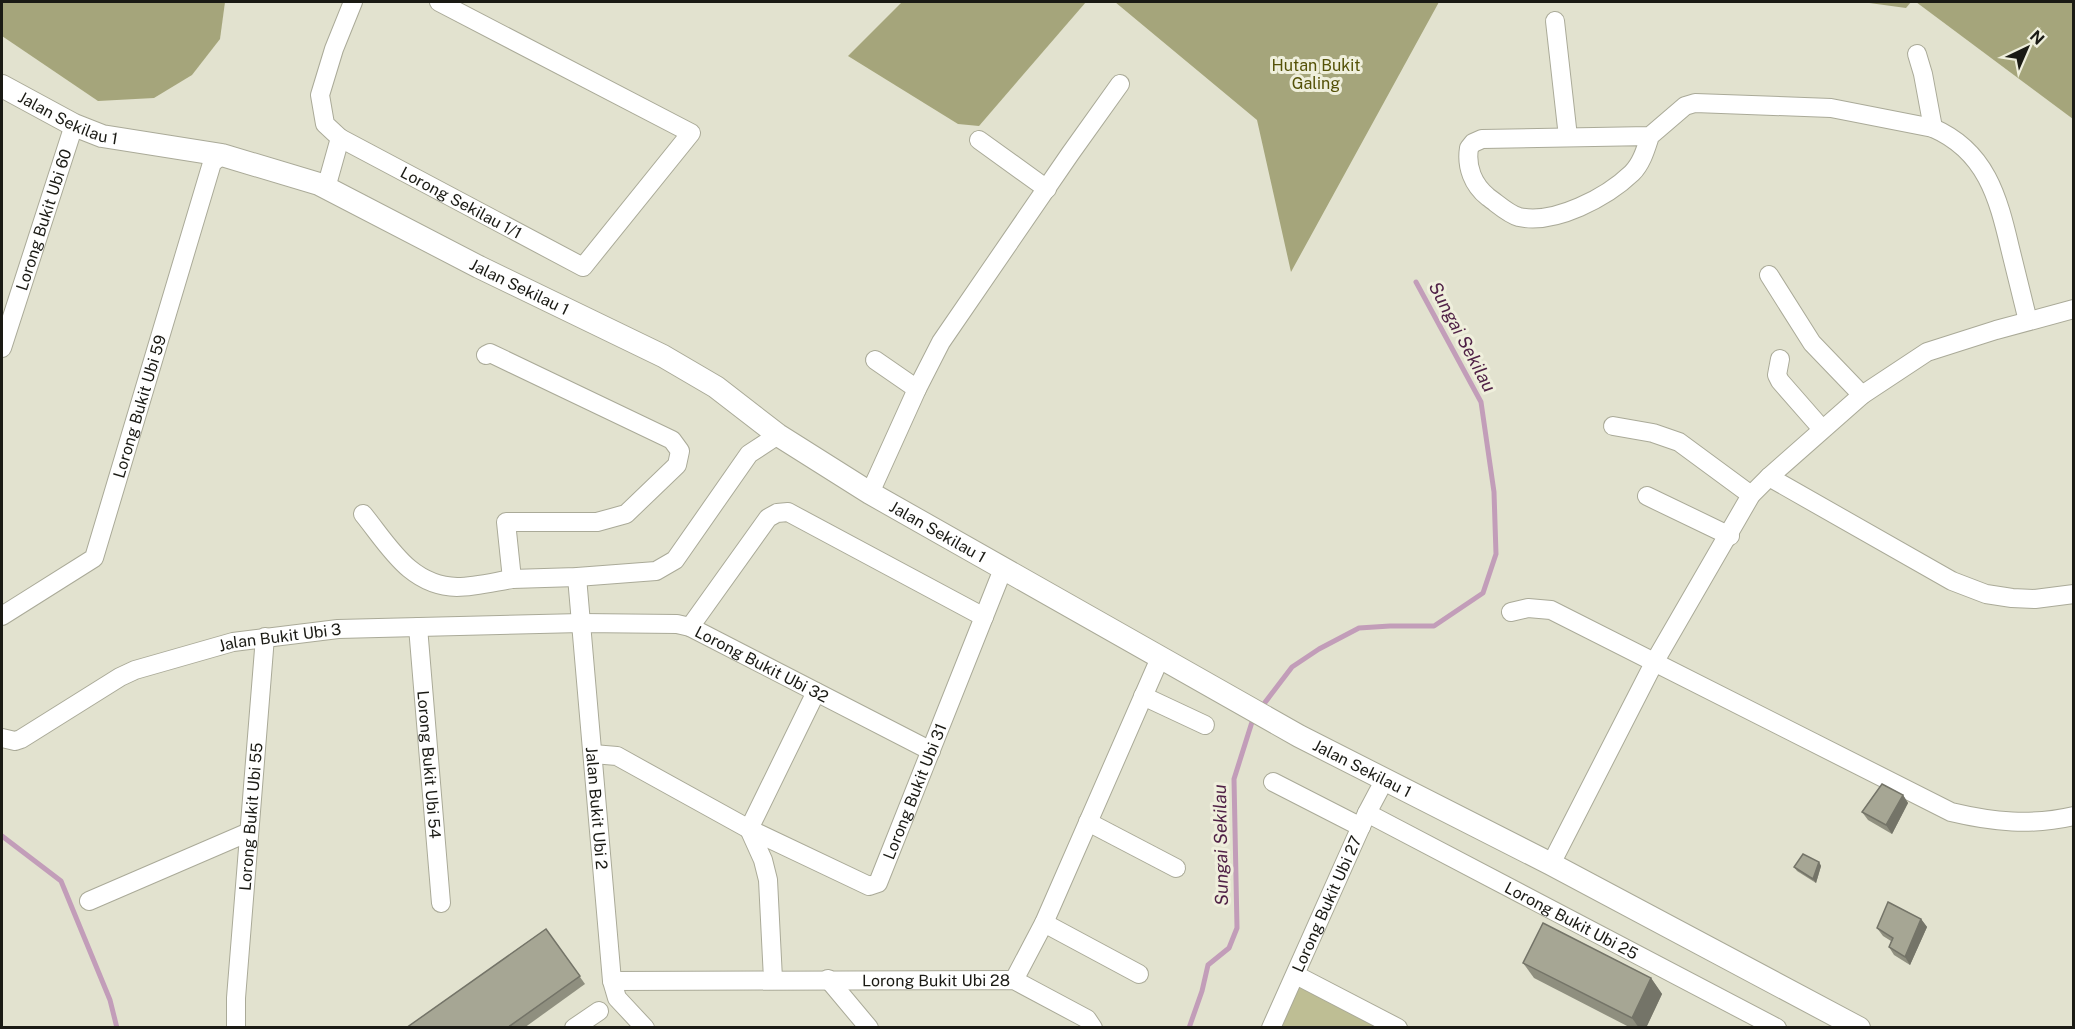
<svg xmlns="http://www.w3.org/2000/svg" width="2075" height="1029" font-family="'Public Sans',sans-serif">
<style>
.green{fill:#bebe94}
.forest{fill:#a5a57b}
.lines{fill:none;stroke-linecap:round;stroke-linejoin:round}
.stream{stroke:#c29db9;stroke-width:5}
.minor-casing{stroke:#aaaa98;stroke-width:20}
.tertiary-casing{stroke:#aaaa98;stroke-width:24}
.minor{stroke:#fff;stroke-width:18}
.tertiary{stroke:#fff;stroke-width:22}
.wall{fill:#8f8f7f}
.shaded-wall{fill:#747468}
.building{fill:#a6a694;stroke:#747468;stroke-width:1.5}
.labels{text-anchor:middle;stroke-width:6;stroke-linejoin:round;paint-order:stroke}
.park-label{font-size:16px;fill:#555208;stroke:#efefdc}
.street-label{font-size:16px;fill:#1a1a14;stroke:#efefdc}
.water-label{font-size:18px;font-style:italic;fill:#502146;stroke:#efefdc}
</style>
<rect width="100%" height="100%" fill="#e2e2cf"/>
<polygon class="green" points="1286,979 1382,1028 1265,1028"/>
<g class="forest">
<polygon points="2,2 225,2 220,39 192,75 154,98 98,101 2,36"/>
<polygon points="902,2 1086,2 979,126 958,124 848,56"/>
<polygon points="1115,2 1439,2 1291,272 1257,120"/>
<polygon points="1862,2 1911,2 1906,8"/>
<polygon points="1916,2 2073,2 2073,119"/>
</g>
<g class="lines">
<g class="stream">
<polyline points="1260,709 1292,667 1319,649 1359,628 1390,626 1434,626 1483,593 1496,554 1494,492 1481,402 1416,282"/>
<polyline points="2,836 61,881 110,1000 117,1028"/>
<polyline points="1189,1028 1202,991 1208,965 1229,948 1237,928 1234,779 1252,722 1255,717"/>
</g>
<g class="minor-casing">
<g id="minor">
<path id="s1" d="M353 2 334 49 320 95 325 124 340 138 583 267 691 133 439 2"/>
<polyline points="1555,21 1568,137"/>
<polyline points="1917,54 1923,74 1933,128"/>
<path d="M1650 136C1646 148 1642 163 1632 173 1607 197 1555 225 1519 217 1508 214 1498 204 1488 197 1473 185 1466 167 1469 148L1473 143 1482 139 1650 136 1685 106 1695 103 1831 108 1933 128C1986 151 1998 197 2010 248 2016 272 2022 296 2028 321"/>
<polyline points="979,140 1047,189"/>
<polyline points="326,188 340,138"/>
<polyline points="1769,275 1812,343 1862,395"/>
<path id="s2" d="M2 348 74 125"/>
<polyline points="486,355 490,353 672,440 680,451 677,465 626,514 597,522 506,522 512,579 577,577 656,571 675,560 749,454 778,435"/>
<polyline points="1780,359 1777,375 1780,381 1822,429"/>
<polyline points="875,360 917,389"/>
<polyline points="1613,426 1653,433 1679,442 1751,495"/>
<polyline points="1769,477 1952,581 1986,594 2012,598 2035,599 2074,594"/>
<polyline points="870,493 917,389 941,342 1070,154 1120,84"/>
<polyline points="1647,496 1730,536"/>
<path d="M363 514C389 546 410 586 457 587 475 587 494 582 512 579"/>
<path id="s3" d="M577 577 612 981 617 998 645 1028"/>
<path d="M1511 612 1528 608 1551 610 1951 812C1993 822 2031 826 2074 816"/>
<path id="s4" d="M2 616 94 558 212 163 222 155"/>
<path id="s5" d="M418 627 441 903"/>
<polyline points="690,627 768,518 777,513 788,512 984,617"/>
<polyline points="1143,696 1205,725"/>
<path id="s6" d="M2 738 15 741 21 739 120 677 135 670 233 642 338 629 581 623 677 624 690 627 931 751"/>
<path id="s7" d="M593 754 617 756 749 829 869 886 878 883 1003 569"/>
<polyline points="1273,782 1361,827"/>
<path id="s8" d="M1367 813 1777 1028"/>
<polyline points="1088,822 1176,868"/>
<polyline points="749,829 763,860 768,880 773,979"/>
<polyline points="749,829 816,692"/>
<polyline points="1551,864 1655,661 1751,495 1769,477 1862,395 1927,352 1996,330 2074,309"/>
<polyline points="89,901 249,832"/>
<polyline points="1044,923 1139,974"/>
<polyline points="1296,975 1398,1028"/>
<polyline points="828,979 869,1028"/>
<polyline points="1014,980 1044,923 1160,658"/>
<path id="s9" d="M612 981 1014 980 1087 1019 1093 1028"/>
<path id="s10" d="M236 1028V998L265 637"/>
<polyline points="574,1028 599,1011"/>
<path id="s11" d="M1271 1028 1367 813 1385 779"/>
</g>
</g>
<g class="tertiary-casing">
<g id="tertiary">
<path id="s12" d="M2 86 74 125 102 136 222 155 319 184 479 267 663 356 716 387 778 435 870 493 1299 736 1551 864 1859 1028"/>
</g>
</g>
<use href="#minor" class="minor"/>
<use href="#tertiary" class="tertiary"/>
</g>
<g class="wall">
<polygon points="1903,795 1908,803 1892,834 1868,820 1862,812"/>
<polygon points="1819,862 1821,866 1816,883 1797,871 1794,867"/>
<polygon points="1921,919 1927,927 1910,965 1894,955 1889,947 1891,941 1883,936 1877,928"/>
<polygon points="546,929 585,984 524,1028 406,1028"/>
<polygon points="1523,963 1651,978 1662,994 1646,1028 1631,1028 1534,978"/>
</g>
<g class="shaded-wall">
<polygon points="1903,795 1908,803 1892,834 1886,825"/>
<polygon points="1819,862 1821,866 1816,883 1813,879"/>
<polygon points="1921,919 1927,927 1910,965 1905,957"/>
<polygon points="1651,978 1662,994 1646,1028 1639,1028 1632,1018"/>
</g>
<g class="building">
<polygon points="1882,784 1903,795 1886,825 1862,812"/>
<polygon points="1803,854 1819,862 1813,879 1794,867"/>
<polygon points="1888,902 1921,919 1905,957 1889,947 1893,938 1877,928"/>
<polygon points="1543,923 1651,978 1632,1018 1523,963"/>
<polygon points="546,929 580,976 507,1028 406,1028"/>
</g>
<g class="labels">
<g class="park-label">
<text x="1316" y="71">Hutan Bukit<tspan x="1316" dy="18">Galing</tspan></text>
</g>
<g class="street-label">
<text dy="6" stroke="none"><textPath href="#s12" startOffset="74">Jalan Sekilau 1</textPath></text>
<text dy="6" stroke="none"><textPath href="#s1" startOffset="286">Lorong Sekilau 1/1</textPath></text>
<text dy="6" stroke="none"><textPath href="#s2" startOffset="135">Lorong Bukit Ubi 60</textPath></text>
<text dy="6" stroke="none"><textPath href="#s12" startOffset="560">Jalan Sekilau 1</textPath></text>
<text dy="6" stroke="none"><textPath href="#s4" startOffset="267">Lorong Bukit Ubi 59</textPath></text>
<text dy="6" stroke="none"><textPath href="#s12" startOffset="1046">Jalan Sekilau 1</textPath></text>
<text dy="6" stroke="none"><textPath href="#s6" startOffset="302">Jalan Bukit Ubi 3</textPath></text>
<text dy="6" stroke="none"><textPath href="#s6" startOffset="794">Lorong Bukit Ubi 32</textPath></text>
<text dy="6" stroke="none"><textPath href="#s5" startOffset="138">Lorong Bukit Ubi 54</textPath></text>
<text dy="6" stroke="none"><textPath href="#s12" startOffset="1532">Jalan Sekilau 1</textPath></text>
<text dy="6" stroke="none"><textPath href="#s7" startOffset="416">Lorong Bukit Ubi 31</textPath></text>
<text dy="6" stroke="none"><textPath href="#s3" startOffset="232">Jalan Bukit Ubi 2</textPath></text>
<text dy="6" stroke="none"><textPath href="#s10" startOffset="212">Lorong Bukit Ubi 55</textPath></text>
<text dy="6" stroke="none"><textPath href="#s11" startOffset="136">Lorong Bukit Ubi 27</textPath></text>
<text dy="6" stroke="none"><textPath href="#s8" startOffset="231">Lorong Bukit Ubi 25</textPath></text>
<text dy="6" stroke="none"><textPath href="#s9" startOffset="324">Lorong Bukit Ubi 28</textPath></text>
</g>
<g class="water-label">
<text transform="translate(1462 337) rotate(62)" y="6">Sungai Sekilau</text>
<text transform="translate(1221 845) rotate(-91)" y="6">Sungai Sekilau</text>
</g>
</g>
<rect width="2075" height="1029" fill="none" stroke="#1a1a14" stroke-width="6"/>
<g transform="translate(2027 48) rotate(44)" stroke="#efefdc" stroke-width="4.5" paint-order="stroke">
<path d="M0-4.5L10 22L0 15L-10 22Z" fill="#1a1a14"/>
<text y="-9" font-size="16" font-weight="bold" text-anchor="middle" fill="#1a1a14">N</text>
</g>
</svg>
